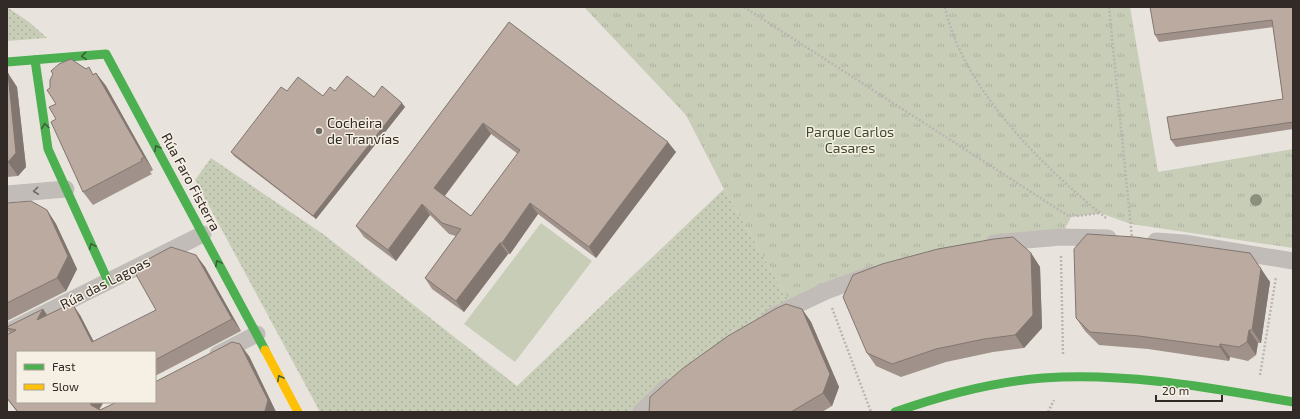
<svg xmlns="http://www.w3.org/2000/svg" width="1300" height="419" font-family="'Exo 2',sans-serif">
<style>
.grass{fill:url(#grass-dots)}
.park{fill:url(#park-tufts)}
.pitch{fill:#c8cdb8}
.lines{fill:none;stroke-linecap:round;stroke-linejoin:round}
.path{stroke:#bab5b0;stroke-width:2.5;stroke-dasharray:2 2;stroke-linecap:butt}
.street{stroke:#c1bcb7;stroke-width:17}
.fast{stroke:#4caf50;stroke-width:9}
.slow{stroke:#ffc107;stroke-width:9}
.tree{fill:#8a907c}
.wall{fill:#a0928a;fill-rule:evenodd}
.shaded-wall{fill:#827770}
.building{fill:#baaaa0;stroke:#827770;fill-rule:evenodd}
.oneway{stroke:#3c5f37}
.oneway2{stroke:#726c67}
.poi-dot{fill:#716b66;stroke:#f6efe4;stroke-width:1.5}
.labels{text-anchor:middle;stroke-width:3;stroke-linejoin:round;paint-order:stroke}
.poi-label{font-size:14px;fill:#312a26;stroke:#f6efe4;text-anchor:start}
.park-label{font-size:14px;fill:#3e4c2d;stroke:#f6efe4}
.street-label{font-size:14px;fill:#312a26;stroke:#f6efe4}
</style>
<defs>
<pattern id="grass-dots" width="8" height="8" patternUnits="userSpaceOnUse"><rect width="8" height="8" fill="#c8cdb8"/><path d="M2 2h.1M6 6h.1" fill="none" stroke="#acb09e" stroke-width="1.8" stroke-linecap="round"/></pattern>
<pattern id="park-tufts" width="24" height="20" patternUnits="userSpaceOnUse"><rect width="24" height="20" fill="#c8cdb8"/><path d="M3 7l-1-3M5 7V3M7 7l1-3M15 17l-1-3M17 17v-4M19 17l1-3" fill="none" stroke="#acb09e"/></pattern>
</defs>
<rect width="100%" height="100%" fill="#e8e4dd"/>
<g class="grass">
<polygon points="7,7 29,22 47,38 7,41"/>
<polygon points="211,158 323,234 517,386 724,189 792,306 641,412 320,412 195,180"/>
</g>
<polygon class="park" points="584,7 1130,7 1158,172 1293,149 1293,248 1131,224 1100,213 1071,217 1061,237 792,306 724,189 686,115"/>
<polygon class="pitch" points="541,223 592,261 515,362 464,324"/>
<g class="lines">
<g class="path">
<polyline points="744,7 1070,217"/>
<path d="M945 7C962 88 1043 167 1106 218"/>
<polyline points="1109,7 1132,238"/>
<polyline points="1077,216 1100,213"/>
<polyline points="1061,256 1063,355"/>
<polyline points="832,308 871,412"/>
<polyline points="1260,375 1276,277"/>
<polyline points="1048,412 1054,400"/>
</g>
<g class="street">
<polyline points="7,194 66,189"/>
<polyline points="1156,241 1184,243 1293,261"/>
<polyline points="994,243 1061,237 1108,238"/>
<polyline points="771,317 826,291 872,274"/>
<polyline points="7,332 203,234"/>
<polyline points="218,354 257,334"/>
<polyline points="641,412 667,387"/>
</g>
<g class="fast">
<polyline points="35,60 48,149 108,281"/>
<polyline points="7,62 106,54 265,350"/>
<path d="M895 412C943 395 992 382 1043 378 1127 372 1210 388 1293 402"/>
</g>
<polyline class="slow" points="265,350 298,412"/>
</g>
<circle class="tree" cx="1256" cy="200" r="6"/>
<g class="wall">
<polygon points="1293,7 1293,129 1176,147 1171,140 1283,99 1273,27 1159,42 1155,35"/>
<path d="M509 22 676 152 596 258 538 214 510 254H508L464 312 432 289 425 278 456 236 449 234 430 215 396 261 364 237 356 226ZM491 134 518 154 471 216 445 196Z"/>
<polygon points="7,73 17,87 26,167 18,176 7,177"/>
<polygon points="96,73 106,86 153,170 150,172 152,174 93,205 83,192 56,119 56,104 50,88"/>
<polygon points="287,91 323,96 335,91 374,97 405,107 316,219 234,156 231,152"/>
<polygon points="7,203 47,210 56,224 77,269 66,291 7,321"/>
<polygon points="1031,253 1040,267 1042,328 1024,348 993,352 946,362 901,377 876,366 867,353"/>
<polygon points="196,255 205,267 241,331 155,376 155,352 17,402 106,402 103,403 99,410 100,410 249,356 276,412 17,412 7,399 7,335 10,333 7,329 7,327 43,309 47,315 80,315 94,342 156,310"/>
<polygon points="1269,280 1270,282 1261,343 1258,343 1256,355 1248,361 1230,357 1229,361 1148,349 1099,345 1085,331 1076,318"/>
<polygon points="802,309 811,322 839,387 832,406 822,412 649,412"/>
</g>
<g class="shaded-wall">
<polygon points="8,73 17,87 26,167 18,176 8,162"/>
<polygon points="96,73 106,86 153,170 144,157"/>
<polygon points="402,103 405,107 316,219 313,216"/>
<polygon points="483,123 491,134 442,199 434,188"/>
<polygon points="668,142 676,152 596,258 589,247"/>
<polygon points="530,203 538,214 510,254 502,243"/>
<polygon points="422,204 430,215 396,261 388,250"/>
<polygon points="47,210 56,224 77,269 66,291 57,278"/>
<polygon points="500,243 508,254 464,312 456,301"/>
<polygon points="1031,253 1040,267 1042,328 1024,348 1015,335"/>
<polygon points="196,255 205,267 241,331 232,319"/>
<polygon points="1260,267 1270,282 1261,343 1252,330"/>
<polygon points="72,303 80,315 99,352 92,342"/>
<polygon points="43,309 51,321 37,320"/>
<polygon points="802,309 811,322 839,387 832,406 823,393"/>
<polygon points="1249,330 1258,343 1256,355 1247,342"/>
<polygon points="240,344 249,356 276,412 266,412 265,411"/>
<polygon points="1220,344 1230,357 1229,361 1220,347"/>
<polygon points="90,402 103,402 103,403 98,411 91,405"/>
</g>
<g class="building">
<polygon points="1150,7 1293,7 1293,122 1171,140 1167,117 1283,99 1272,20 1155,35"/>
<path d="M509 22 668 142 589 247 530 203 502 243H500L456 301 425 278 461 229 442 223 422 204 388 250 356 226ZM483 123 520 150 471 216 434 188Z"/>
<polygon points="71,59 86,69 89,67 93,75 96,73 144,157 141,159 142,161 83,192 51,122 56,119 49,107 56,104 47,90 50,88 50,80 53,74 51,71 59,64"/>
<polygon points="7,73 8,73 16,153 8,162 7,162"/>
<polygon points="347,76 374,97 382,86 402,103 313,216 231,152 281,87 287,91 298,77 323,96 330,87 335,91"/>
<polygon points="31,201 47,210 68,256 57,278 7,303 7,203"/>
<polygon points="1087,234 1135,237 1250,253 1261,269 1252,330 1249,330 1247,342 1239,347 1220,344 1220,347 1139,336 1090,332 1076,318 1074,249"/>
<polygon points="1013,237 1031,253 1033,315 1015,335 984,339 936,349 892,364 867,353 843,297 853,275 882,264 938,249 994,239"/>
<polygon points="171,247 196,255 232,319 155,360 155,352 17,352 17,402 90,402 91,405 100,410 117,402 155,402 155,382 232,342 240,344 268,400 265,411 262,412 18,412 7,398 7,335 16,330 7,328 7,327 43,309 37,320 72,303 92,342 156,310 134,271 142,266 141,263"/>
<polygon points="786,304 802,309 830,374 823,393 791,412 649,412 650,397 682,369 728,336 777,308"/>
</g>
<defs><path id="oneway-chevron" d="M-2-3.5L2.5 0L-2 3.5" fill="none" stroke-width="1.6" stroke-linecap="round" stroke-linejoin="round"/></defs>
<g class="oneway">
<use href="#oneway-chevron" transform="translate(84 56) rotate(175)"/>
<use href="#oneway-chevron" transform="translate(45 126) rotate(-98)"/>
<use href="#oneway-chevron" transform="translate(157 148) rotate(-118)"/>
<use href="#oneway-chevron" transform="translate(92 246) rotate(-114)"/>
<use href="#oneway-chevron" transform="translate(218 263) rotate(-118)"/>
<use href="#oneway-chevron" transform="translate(280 378) rotate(-118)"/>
</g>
<use class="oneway2" href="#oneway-chevron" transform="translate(36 191) rotate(174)"/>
<circle class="poi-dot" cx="319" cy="131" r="4"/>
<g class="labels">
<g class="poi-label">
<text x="327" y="128">Cocheira<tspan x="327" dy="16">de Tranvías</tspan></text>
</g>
<g class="park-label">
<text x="850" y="137">Parque Carlos<tspan x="850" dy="16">Casares</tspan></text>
</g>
<g class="street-label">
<text transform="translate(191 182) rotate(62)" y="5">Rúa Faro Fisterra</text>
<text transform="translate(105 283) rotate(-27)" y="5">Rúa das Lagoas</text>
</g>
</g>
<rect width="1300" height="419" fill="none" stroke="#312a26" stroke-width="16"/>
<rect x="16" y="351" width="140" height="52" fill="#f6efe4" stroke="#a7a098"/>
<rect x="24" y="364" width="20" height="6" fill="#4caf50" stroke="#a7a098"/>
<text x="52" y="371" font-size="12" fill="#312a26">Fast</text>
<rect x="24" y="384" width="20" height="6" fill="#ffc107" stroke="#a7a098"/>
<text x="52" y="391" font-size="12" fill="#312a26">Slow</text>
<path d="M1156 395v6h66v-6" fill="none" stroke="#312a26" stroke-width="2"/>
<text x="1162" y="395" font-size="12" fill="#312a26" stroke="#f6efe4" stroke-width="3" paint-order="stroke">20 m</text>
</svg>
